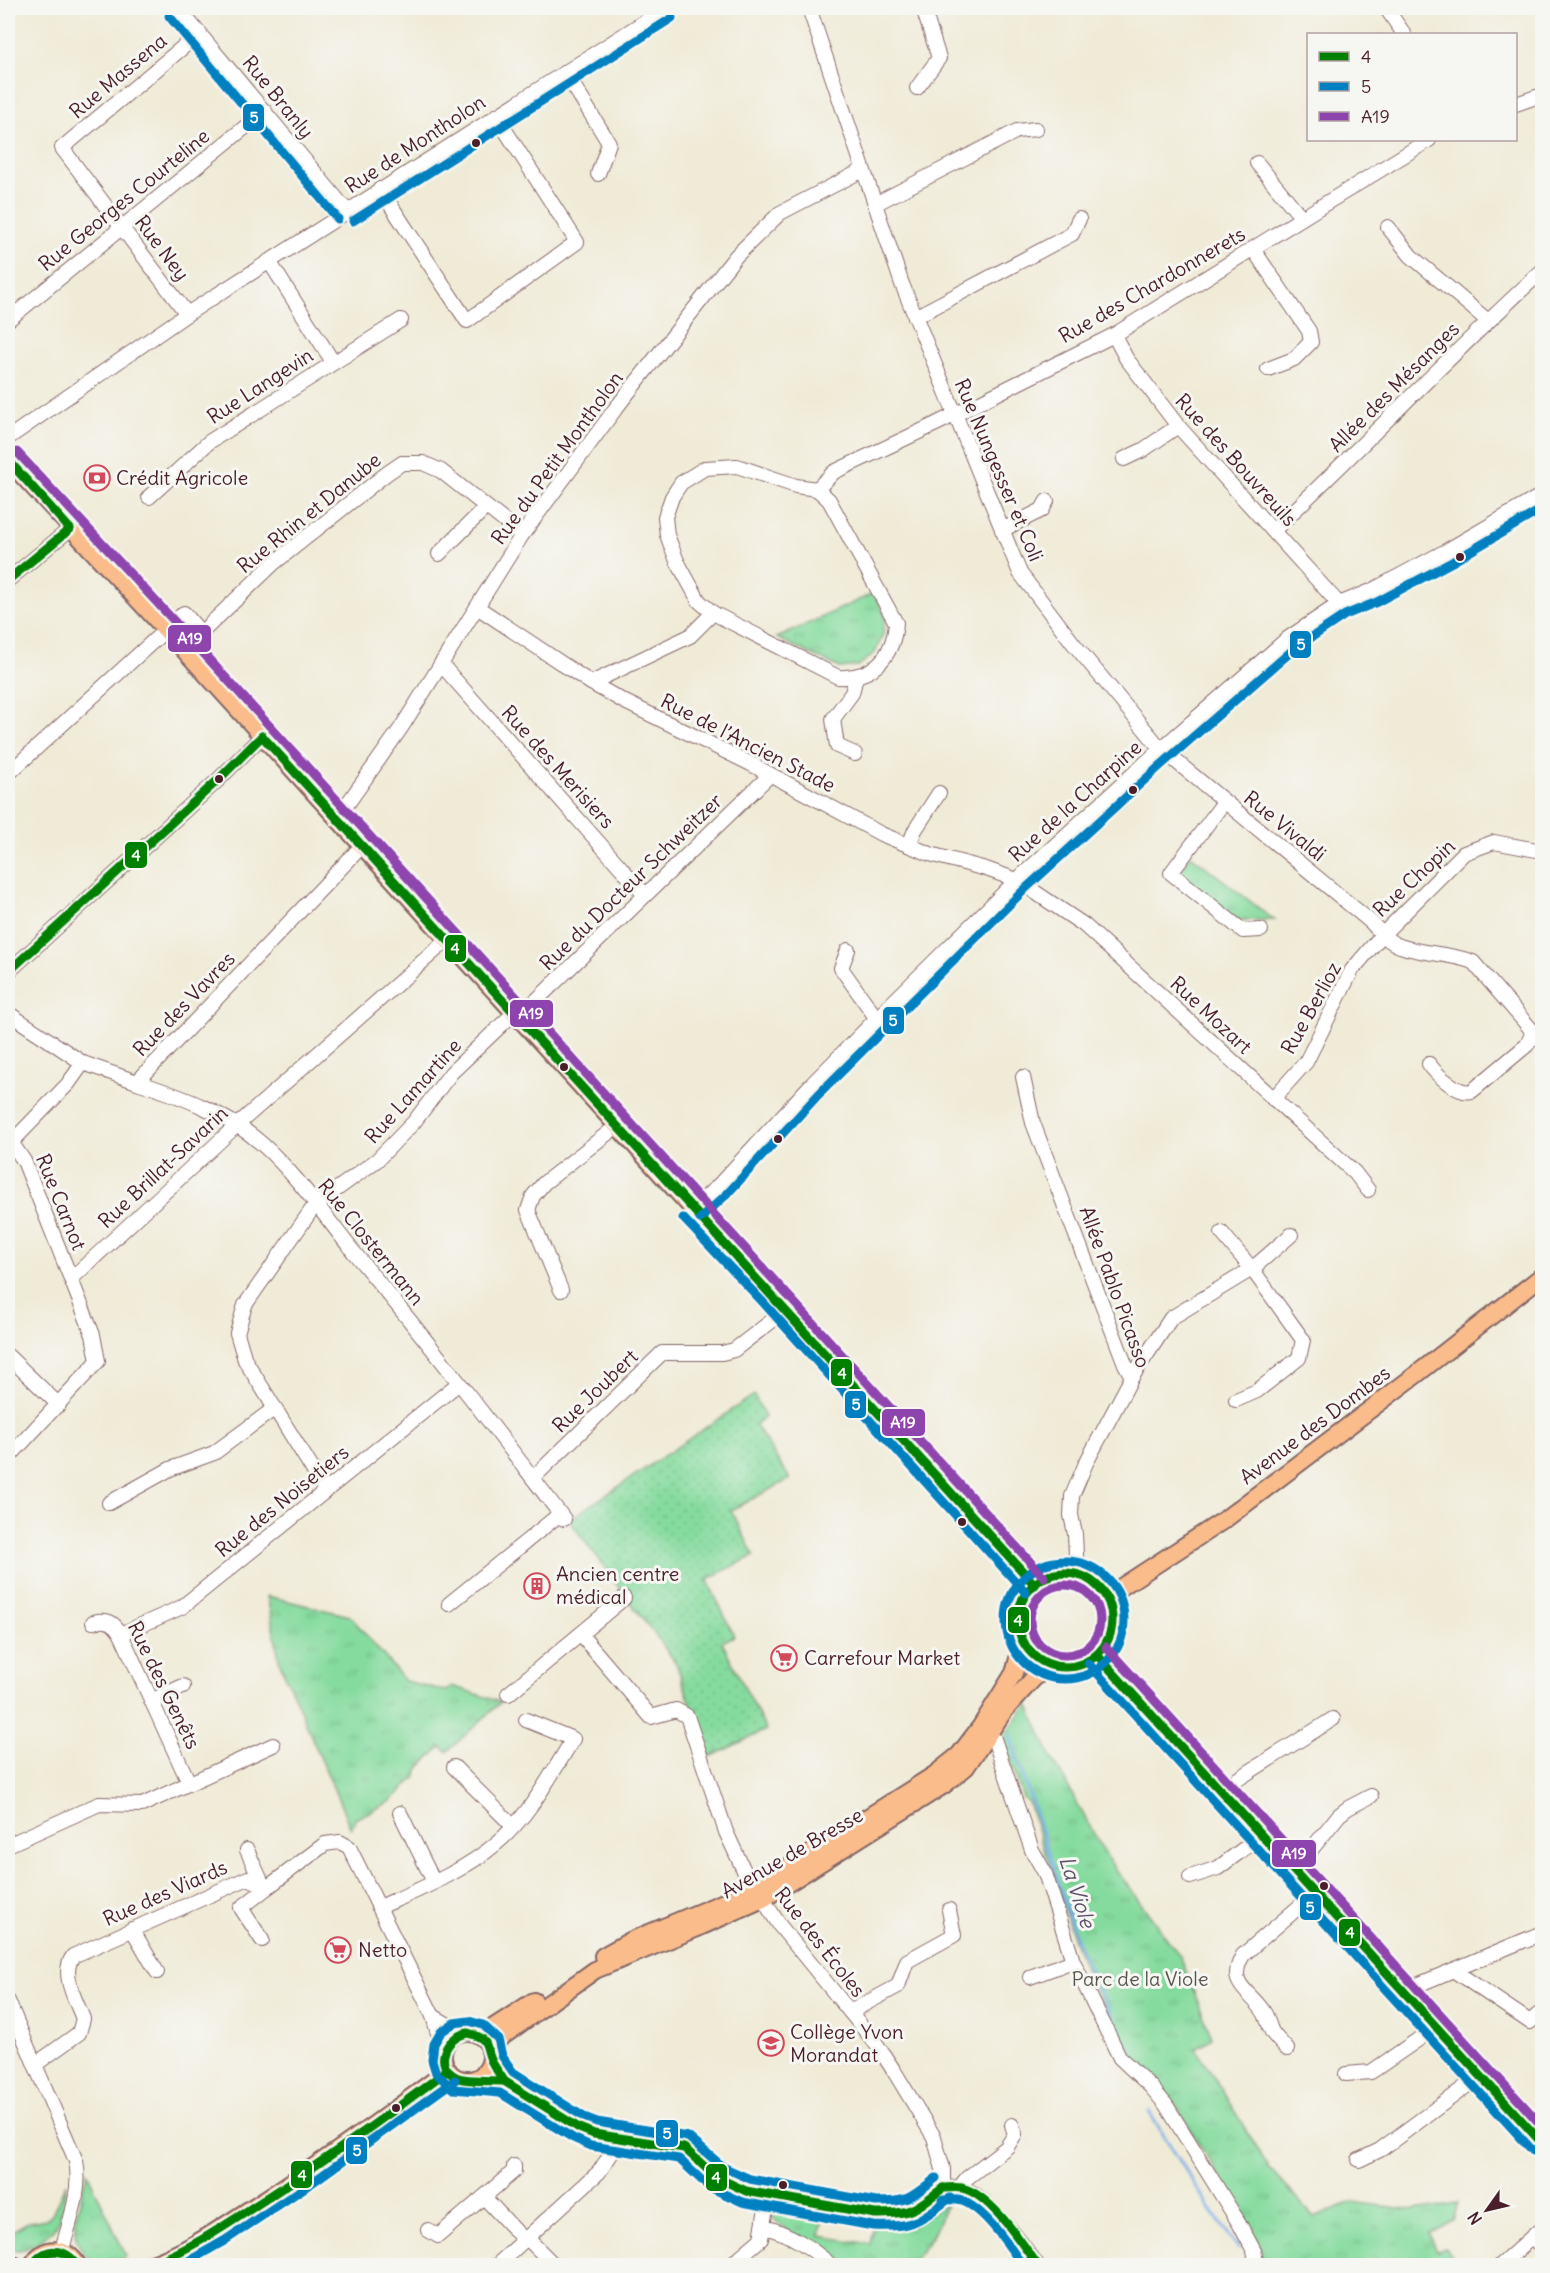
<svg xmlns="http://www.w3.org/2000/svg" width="1550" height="2273" font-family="Delius,sans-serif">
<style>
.grass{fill:url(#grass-dots);stroke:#687d64;stroke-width:1.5}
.park{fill:url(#park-tufts);stroke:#687d64;stroke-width:1.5}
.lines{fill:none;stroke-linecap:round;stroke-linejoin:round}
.stream{stroke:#7caee8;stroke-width:3}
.minor-casing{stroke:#846667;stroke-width:16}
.major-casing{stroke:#846667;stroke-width:20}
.minor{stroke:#fff;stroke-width:14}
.major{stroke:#f9bc8a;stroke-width:16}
.bus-1-casing{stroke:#f6f6f2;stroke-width:14}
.bus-2-casing{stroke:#f6f6f2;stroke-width:14}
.bus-3-casing{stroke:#f6f6f2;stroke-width:14}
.bus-1{stroke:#008000;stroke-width:9}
.bus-2{stroke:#0080c0;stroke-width:9}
.bus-3{stroke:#8e44ad;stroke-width:9}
.bus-dot{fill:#4a1f2b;stroke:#f6f6f2;stroke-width:2}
.labels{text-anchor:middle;stroke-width:6;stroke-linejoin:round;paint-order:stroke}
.street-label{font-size:20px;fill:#4a1f2b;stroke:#f6f6f2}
.poi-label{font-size:20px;fill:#4a1f2b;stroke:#f6f6f2;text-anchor:start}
.park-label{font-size:20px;fill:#5c574e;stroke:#f6f6f2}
.water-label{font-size:21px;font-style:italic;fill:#5c516d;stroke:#f6f6f2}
.line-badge{stroke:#f6f6f2;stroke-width:2}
.badge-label{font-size:16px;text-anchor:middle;font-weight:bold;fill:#fff}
</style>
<defs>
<pattern id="grass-dots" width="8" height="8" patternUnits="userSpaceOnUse" patternTransform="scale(1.5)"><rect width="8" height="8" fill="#85db9e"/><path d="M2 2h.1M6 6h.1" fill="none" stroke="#74bc88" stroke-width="1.8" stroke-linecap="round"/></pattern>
<pattern id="park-tufts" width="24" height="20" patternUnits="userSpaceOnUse" patternTransform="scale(1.5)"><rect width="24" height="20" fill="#85db9e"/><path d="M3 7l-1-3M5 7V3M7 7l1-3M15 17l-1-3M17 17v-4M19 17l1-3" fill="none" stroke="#74bc88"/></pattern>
</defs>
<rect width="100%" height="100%" fill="#f6f6f2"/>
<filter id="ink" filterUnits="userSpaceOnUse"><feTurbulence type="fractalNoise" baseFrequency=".0167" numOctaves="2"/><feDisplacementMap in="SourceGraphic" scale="12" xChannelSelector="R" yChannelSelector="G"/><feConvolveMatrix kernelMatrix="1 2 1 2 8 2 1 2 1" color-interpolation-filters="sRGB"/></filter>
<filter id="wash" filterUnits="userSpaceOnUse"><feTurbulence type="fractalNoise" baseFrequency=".008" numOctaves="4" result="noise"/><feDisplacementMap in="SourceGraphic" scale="24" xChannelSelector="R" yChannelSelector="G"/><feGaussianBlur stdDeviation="1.35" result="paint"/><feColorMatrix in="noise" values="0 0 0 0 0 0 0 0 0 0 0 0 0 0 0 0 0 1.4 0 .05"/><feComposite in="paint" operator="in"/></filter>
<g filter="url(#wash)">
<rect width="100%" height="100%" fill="#f0ebd7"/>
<polygon class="grass" points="754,1395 765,1417 755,1425 790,1479 731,1510 754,1556 707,1579 734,1636 722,1642 766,1730 710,1757 676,1663 569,1520"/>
<g class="park">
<polygon points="874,593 885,616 883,634 875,653 858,666 840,668 777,638"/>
<polygon points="1191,855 1274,920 1238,920 1181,875 1180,871"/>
<polygon points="267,1596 350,1616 405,1681 446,1691 452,1686 501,1702 447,1752 441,1747 419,1768 415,1778 390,1802 355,1819 351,1829 280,1663"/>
<polygon points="1028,1704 1051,1756 1108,1859 1180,1956 1212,2038 1196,2048 1269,2168 1314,2217 1352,2202 1415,2210 1458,2203 1453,2220 1429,2233 1437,2251 1445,2248 1461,2265 1266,2265 1260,2244 1171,2097 1124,2050 1080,1958 1028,1802 1023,1798 1003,1737"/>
<path d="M87 2172 126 2256C121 2262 108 2265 100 2263 87 2261 76 2245 75 2232 74 2218 84 2187 87 2172Z"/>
<path d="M66 2183C61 2216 65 2225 35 2244 25 2250 19 2251 8 2249V2234L26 2223 46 2219 52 2214Z"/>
<path d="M946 2205 931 2238 910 2265H838L784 2228 772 2217 773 2210 822 2222 820 2236 870 2244 874 2222C881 2224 890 2228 898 2228 916 2228 929 2210 946 2205Z"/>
</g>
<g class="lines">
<g class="stream">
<polyline points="1011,1733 1012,1742 1080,1950 1130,2053"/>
<polyline points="1149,2112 1209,2207 1239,2249"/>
<polyline points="1273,2264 1280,2266"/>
</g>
</g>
</g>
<g filter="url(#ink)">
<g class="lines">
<g class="minor-casing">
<g id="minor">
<polyline points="178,8 347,211"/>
<path d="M809 8 902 284 1020 573 1073 643 1161 749 1371 922C1379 931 1388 942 1400 946 1422 954 1449 953 1473 962L1542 1042"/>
<polyline points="1386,8 1404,34"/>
<polyline points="565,72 609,143 598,174"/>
<polyline points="917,88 939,58 923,8"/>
<polyline points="1516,104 1542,95"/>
<polyline points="1257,163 1302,218 1429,140"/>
<polyline points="380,189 467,321 577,242 496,116"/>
<polyline points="875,204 1017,131 1036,129"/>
<polyline points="1388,227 1411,256 1488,321"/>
<polyline points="1253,249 1309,331 1311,342 1294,359 1268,369"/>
<polyline points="269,261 333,362"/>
<polyline points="187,314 62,148 200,33"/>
<polyline points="915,317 1072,234 1079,219"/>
<polyline points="8,320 265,111"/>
<polyline points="1114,335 1126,358 1178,426 1339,604"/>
<polyline points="8,438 187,314 666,8"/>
<polyline points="1124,459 1143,450 1178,426"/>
<polyline points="149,497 209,442 401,320"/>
<polyline points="1002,530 1042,510 1047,501"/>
<path d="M1273 531C1364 445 1450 355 1542 271"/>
<polyline points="439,554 486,507"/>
<polyline points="8,580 70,529"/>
<polyline points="477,607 591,683 623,701 751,764 881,834 930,854 986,869 1017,880 1084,925 1355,1173 1368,1190"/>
<path d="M713 613 838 677C873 679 893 657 896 623L829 500 817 489"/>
<polyline points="441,664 645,895"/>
<polyline points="591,683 690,636 713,613 699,601 677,561 667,535 665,517 672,497 681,483 705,468 737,466 796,486 817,489 834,472 936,424 1114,335 1302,218"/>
<polyline points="855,754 837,746 833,719 852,693 856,677"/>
<polyline points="8,774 184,613 201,633 274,563 386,474 402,463 423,463 441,471 522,535"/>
<polyline points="1224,802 1171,873 1243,931 1261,930"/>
<polyline points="336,820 401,728 522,535 616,408 736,256 780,213 863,170"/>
<polyline points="909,845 915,830 939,793"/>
<polyline points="848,950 841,968 877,1019"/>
<polyline points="8,972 218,780 262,736"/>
<polyline points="8,1013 83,1063 137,1082 361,847"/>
<polyline points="518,1018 770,775"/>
<path d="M1429 1064C1436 1074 1458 1095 1472 1091L1527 1045 1532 1034 1530 1028"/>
<polyline points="1023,1077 1033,1123 1125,1364 1132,1377"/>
<path d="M137 1082C180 1096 227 1113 262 1144 298 1176 326 1218 356 1255 428 1341 496 1430 564 1519"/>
<polyline points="1273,1099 1306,1062 1352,970 1382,935 1464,853 1494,842 1542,851"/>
<polyline points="11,1142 24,1161 71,1279"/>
<polyline points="8,1146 68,1084 83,1063"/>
<polyline points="692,1210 718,1186 809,1087 894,1001 1017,880 1153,756 1287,639 1339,604 1371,591 1446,551 1542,495"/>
<polyline points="1222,1233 1252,1269 1303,1340 1299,1358 1257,1391 1236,1400"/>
<polyline points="561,1290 528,1210 533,1196 544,1183 617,1126"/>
<polyline points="8,1356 59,1405"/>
<polyline points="8,1458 98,1361 93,1335 71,1279 237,1125 446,941"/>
<polyline points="533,1478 662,1353 722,1353 734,1350 786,1310"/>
<polyline points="326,1491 245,1360 237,1333 245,1305 315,1205 377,1160 414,1122 451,1073 514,1013"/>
<polyline points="109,1503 170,1469 214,1453 275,1408"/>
<polyline points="1077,1575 1075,1534 1071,1515 1072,1496 1086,1463 1132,1377 1171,1318 1252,1269 1291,1235"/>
<polyline points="449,1604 560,1514"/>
<path d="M93 1622C107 1619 113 1621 121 1634L189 1783"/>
<polyline points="121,1634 182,1607 459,1383"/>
<polyline points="581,1635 651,1717 676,1710 687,1716 726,1832 753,1890 763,1899 780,1926 877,2045 894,2071 934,2137 943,2169 943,2188"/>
<polyline points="508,1694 624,1598"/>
<polyline points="151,1701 183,1686"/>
<polyline points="982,1728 994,1739 1032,1850 1045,1873 1073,1961 1120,2058 1151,2087 1166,2105 1239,2223 1254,2251 1257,2266"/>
<polyline points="454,1767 513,1826"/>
<polyline points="1222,1789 1333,1719"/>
<polyline points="400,1813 434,1882"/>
<polyline points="8,1845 99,1804 142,1805 273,1745"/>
<polyline points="247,1850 262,1883"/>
<polyline points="1294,1871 1339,1815 1348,1808 1371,1796"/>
<polyline points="1190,1877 1218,1868 1261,1836"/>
<path d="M380 1907C420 1889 463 1872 497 1843 529 1816 551 1775 573 1739L526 1720"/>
<polyline points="132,1929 157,1972"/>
<polyline points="262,1940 241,1908 268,1887"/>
<polyline points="1453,1970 1530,2022 1539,2014"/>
<polyline points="1030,1977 1073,1961"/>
<polyline points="1403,1991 1542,1933"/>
<path d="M8 2001 76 2161C82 2190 69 2223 62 2250"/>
<polyline points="850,2012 898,1986 907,1961 954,1935 949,1910"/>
<polyline points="433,2016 462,2033"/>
<path d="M1287 2049C1282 2044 1276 2038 1272 2032 1269 2026 1268 2020 1265 2014 1252 1991 1225 1986 1243 1955L1314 1894"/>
<polyline points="491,2060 504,2081 579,2128 594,2134 684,2148 716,2177 746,2191 825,2204 875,2214 893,2214 907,2213 915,2209 943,2188"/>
<path d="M36 2064 79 2033 83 2019C76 2000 60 1974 73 1956L248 1878 268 1887 325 1844 340 1842 349 1847 433 2016 444 2054"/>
<polyline points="1346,2074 1371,2072 1435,2028"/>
<polyline points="476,2078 504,2081"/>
<polyline points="1359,2160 1380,2150 1480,2076"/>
<path d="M943 2188C949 2188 957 2187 962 2188 986 2193 1024 2246 1038 2266"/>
<polyline points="959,2188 967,2178 1007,2147 1015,2134 1012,2125"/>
<polyline points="484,2197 524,2240"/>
<path d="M763 2227C791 2233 811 2248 832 2266"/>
<polyline points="428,2230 438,2236 514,2171 514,2166"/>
<polyline points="1532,2237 1542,2249"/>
<polyline points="527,2238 555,2266"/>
<polyline points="496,2266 599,2172 621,2139"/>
<polyline points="729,2266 761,2239 768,2195"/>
<polyline points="1500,2266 1542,2228"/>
</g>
</g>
<g class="major-casing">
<g id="major">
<polyline points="8,460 166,630 1035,1585"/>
<circle cx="1065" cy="1620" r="47"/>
<polyline points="1106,1597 1224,1520 1417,1374 1542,1276"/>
<polyline points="1097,1655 1542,2143"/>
<polyline points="603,1956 630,1941 753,1890 934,1775 959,1755 981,1726 1014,1673 1023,1641"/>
<circle cx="467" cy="2056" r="24"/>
<polyline points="480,2036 534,2001"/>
<polyline points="490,2051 503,2036 595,1970 695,1929 763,1899 944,1785 966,1767 1004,1711 1022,1691 1034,1678 1051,1665"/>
<polyline points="8,2263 16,2266"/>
<path d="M32 2266C42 2244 67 2246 78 2266"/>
<path d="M146 2266C187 2253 222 2227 258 2204 323 2162 386 2117 448 2070"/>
</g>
</g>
<use href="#minor" class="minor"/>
<use href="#major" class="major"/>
<g class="bus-1-casing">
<g id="bus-1">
<polyline points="8,460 70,529"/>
<polyline points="8,580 70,529"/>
<polyline points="262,736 1035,1585"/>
<polyline points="8,972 218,780 262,736"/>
<circle cx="1065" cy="1620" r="47"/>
<polyline points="1097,1655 1542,2143"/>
<path d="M468 2033C490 2039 484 2043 491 2060 494 2067 500 2074 504 2081 493 2080 465 2082 456 2077 433 2065 445 2037 468 2033Z"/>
<path d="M504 2081 579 2128 594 2134 684 2148 716 2177 746 2191 875 2214C913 2214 914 2210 943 2188"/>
<path d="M943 2188C949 2188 956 2187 962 2188 991 2195 1021 2242 1038 2266"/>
<path d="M32 2266C45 2246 65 2247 78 2266"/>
<path d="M147 2266C190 2250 226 2225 264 2200 327 2159 388 2115 448 2070"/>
</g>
</g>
<g class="bus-2-casing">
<g id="bus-2">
<polyline points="169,16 338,219"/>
<polyline points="353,221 672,18"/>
<polyline points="683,1218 761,1300 1026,1593"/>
<polyline points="700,1219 727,1194 818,1095 1025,889 1161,765 1294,649 1345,615 1377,602 1452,562 1542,509"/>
<circle cx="1065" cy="1620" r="59"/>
<polyline points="1088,1663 1533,2151"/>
<path d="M936 2178C910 2198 910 2202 876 2202L750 2179 723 2167 688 2137 597 2122 584 2117 513 2072 502 2056 498 2039 483 2025 469 2021 454 2023 441 2032 434 2044 432 2060 436 2073 453 2089 500 2093 573 2138 591 2146 679 2159 709 2187 742 2202 873 2226C914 2228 919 2221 950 2198"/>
<path d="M943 2200C950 2200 956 2199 962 2201 985 2209 1009 2246 1023 2266"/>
<polyline points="180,2266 224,2241 313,2182 455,2080"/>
</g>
</g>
<g class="bus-3-casing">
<g id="bus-3">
<polyline points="17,452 175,622 1044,1577"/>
<circle cx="1065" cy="1620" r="35"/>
<polyline points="1106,1647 1542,2126"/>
</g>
</g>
<use href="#bus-1" class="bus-1"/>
<use href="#bus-2" class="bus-2"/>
<use href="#bus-3" class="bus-3"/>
</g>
</g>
<defs>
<g id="bank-ring" transform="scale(1.35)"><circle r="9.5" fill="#f6f6f2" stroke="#d1495b" stroke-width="1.5"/><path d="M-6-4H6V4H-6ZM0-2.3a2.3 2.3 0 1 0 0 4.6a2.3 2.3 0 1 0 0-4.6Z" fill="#d1495b"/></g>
<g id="building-ring" transform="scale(1.35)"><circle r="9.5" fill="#f6f6f2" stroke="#d1495b" stroke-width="1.5"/><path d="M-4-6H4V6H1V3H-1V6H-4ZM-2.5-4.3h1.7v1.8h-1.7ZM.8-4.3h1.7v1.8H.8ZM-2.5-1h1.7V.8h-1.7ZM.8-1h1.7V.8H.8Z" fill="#d1495b"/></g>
<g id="supermarket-ring" transform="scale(1.35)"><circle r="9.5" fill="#f6f6f2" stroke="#d1495b" stroke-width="1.5"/><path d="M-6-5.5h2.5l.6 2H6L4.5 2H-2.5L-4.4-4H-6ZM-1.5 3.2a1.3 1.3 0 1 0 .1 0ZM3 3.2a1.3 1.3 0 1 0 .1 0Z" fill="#d1495b"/></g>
<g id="school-ring" transform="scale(1.35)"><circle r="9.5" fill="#f6f6f2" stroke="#d1495b" stroke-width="1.5"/><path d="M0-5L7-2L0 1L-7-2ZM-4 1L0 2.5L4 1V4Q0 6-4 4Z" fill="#d1495b"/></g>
</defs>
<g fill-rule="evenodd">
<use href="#bank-ring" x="97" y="478"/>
<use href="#building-ring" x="537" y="1586"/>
<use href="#supermarket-ring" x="784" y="1658"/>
<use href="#supermarket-ring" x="338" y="1950"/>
<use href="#school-ring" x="771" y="2043"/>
</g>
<g class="bus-dot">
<circle cx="476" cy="143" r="5"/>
<circle cx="1460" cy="557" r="5"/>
<circle cx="219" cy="779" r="5"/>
<circle cx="1133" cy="790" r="5"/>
<circle cx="564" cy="1067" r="5"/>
<circle cx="778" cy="1139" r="5"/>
<circle cx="962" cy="1522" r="5"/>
<circle cx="1324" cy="1886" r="5"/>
<circle cx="396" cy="2108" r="5"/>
<circle cx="783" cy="2185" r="5"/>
</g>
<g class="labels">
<g class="street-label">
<text transform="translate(118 76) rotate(-40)" y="7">Rue Massena</text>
<text transform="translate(278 97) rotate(51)" y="7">Rue Branly</text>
<text transform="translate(415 144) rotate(-33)" y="7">Rue de Montholon</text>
<text transform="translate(124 200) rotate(-39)" y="7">Rue Georges Courteline</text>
<text transform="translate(162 248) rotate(53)" y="7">Rue Ney</text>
<text transform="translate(1152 285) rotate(-30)" y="7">Rue des Chardonnerets</text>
<text transform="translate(260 386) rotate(-33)" y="7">Rue Langevin</text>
<text transform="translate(1394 387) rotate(-45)" y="7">Allée des Mésanges</text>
<text transform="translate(557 458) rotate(-54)" y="7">Rue du Petit Montholon</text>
<text transform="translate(1236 460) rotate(48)" y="7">Rue des Bouvreuils</text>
<text transform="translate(999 470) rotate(67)" y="7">Rue Nungesser et Coli</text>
<text transform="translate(309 513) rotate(-39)" y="7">Rue Rhin et Danube</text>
<text transform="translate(748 743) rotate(27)" y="7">Rue de l’Ancien Stade</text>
<text transform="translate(558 767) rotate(48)" y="7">Rue des Merisiers</text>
<text transform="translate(1075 801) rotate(-42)" y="7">Rue de la Charpine</text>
<text transform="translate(1285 826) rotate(39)" y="7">Rue Vivaldi</text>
<text transform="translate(1414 878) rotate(-43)" y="7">Rue Chopin</text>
<text transform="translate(631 882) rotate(-44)" y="7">Rue du Docteur Schweitzer</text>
<text transform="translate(184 1004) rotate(-46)" y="7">Rue des Vavres</text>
<text transform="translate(1311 1008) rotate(-61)" y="7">Rue Berlioz</text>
<text transform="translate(1211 1015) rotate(43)" y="7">Rue Mozart</text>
<text transform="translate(413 1091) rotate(-48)" y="7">Rue Lamartine</text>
<text transform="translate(163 1167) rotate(-43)" y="7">Rue Brillat-Savarin</text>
<text transform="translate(61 1202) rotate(68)" y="7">Rue Carnot</text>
<text transform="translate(371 1242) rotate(51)" y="7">Rue Clostermann</text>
<text transform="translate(1115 1287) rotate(70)" y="7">Allée Pablo Picasso</text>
<text transform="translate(595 1391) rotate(-44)" y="7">Rue Joubert</text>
<text transform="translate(1315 1425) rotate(-37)" y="7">Avenue des Dombes</text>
<text transform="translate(282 1501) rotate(-39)" y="7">Rue des Noisetiers</text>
<text transform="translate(164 1685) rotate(64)" y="7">Rue des Genêts</text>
<text transform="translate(792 1853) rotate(-30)" y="7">Avenue de Bresse</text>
<text transform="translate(165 1893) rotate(-24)" y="7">Rue des Viards</text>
<text transform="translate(820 1942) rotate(52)" y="7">Rue des Écoles</text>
</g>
<g class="poi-label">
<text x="116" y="485">Crédit Agricole</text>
<text x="556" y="1581">Ancien centre<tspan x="556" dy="23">médical</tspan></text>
<text x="804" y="1665">Carrefour Market</text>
<text x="358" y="1957">Netto</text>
<text x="790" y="2039">Collège Yvon<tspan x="790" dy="23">Morandat</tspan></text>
</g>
<g class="park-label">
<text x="1140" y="1986">Parc de la Viole</text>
</g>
<g class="water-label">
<text transform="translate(1077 1892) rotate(72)" y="7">La Viole</text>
</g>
</g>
<g class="line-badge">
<rect x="242" y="103" width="23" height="29" rx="6" fill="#0080c0"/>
<rect x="167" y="624" width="45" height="29" rx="6" fill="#8e44ad"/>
<rect x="1289" y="630" width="23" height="29" rx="6" fill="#0080c0"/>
<rect x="124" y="841" width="24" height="28" rx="6" fill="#008000"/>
<rect x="444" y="934" width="23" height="29" rx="6" fill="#008000"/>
<rect x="509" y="999" width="45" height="29" rx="6" fill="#8e44ad"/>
<rect x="882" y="1006" width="23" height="29" rx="6" fill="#0080c0"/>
<rect x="830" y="1358" width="23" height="29" rx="6" fill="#008000"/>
<rect x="844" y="1390" width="23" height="29" rx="6" fill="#0080c0"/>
<rect x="881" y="1408" width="45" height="29" rx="6" fill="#8e44ad"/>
<rect x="1007" y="1606" width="23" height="28" rx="6" fill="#008000"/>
<rect x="1271" y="1839" width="46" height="29" rx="6" fill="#8e44ad"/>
<rect x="1299" y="1893" width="23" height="28" rx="6" fill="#0080c0"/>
<rect x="1338" y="1918" width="23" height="29" rx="6" fill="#008000"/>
<rect x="655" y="2119" width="24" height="29" rx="6" fill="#0080c0"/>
<rect x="345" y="2136" width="23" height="29" rx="6" fill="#0080c0"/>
<rect x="290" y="2160" width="23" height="29" rx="6" fill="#008000"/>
<rect x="705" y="2163" width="23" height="29" rx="6" fill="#008000"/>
</g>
<g class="badge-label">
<text x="254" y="123">5</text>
<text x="190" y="644">A19</text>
<text x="1301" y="650">5</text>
<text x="136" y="861">4</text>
<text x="455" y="954">4</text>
<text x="531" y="1019">A19</text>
<text x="893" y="1026">5</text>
<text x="842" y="1379">4</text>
<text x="856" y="1410">5</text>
<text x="903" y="1428">A19</text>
<text x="1018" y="1626">4</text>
<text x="1294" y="1859">A19</text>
<text x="1310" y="1913">5</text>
<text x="1350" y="1938">4</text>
<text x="667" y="2139">5</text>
<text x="357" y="2156">5</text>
<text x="302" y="2181">4</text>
<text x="716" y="2183">4</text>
</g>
<rect width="1550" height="2273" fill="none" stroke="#f6f6f2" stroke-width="30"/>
<rect x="1307" y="33" width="210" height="108" fill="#f6f6f2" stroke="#b1a0a2" stroke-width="1.5"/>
<rect x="1319" y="52" width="30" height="9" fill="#008000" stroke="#b1a0a2" stroke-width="1.5"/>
<text x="1361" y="63" font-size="18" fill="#4a1f2b">4</text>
<rect x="1319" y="82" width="30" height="9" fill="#0080c0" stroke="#b1a0a2" stroke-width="1.5"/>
<text x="1361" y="93" font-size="18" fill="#4a1f2b">5</text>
<rect x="1319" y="112" width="30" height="9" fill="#8e44ad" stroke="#b1a0a2" stroke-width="1.5"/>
<text x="1361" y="123" font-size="18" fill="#4a1f2b">A19</text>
<g transform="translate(1487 2210) rotate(236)" stroke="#f6f6f2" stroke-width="4.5" paint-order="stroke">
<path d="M0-4.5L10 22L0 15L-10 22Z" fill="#4a1f2b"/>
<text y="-9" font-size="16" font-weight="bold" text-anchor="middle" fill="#4a1f2b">N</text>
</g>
</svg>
